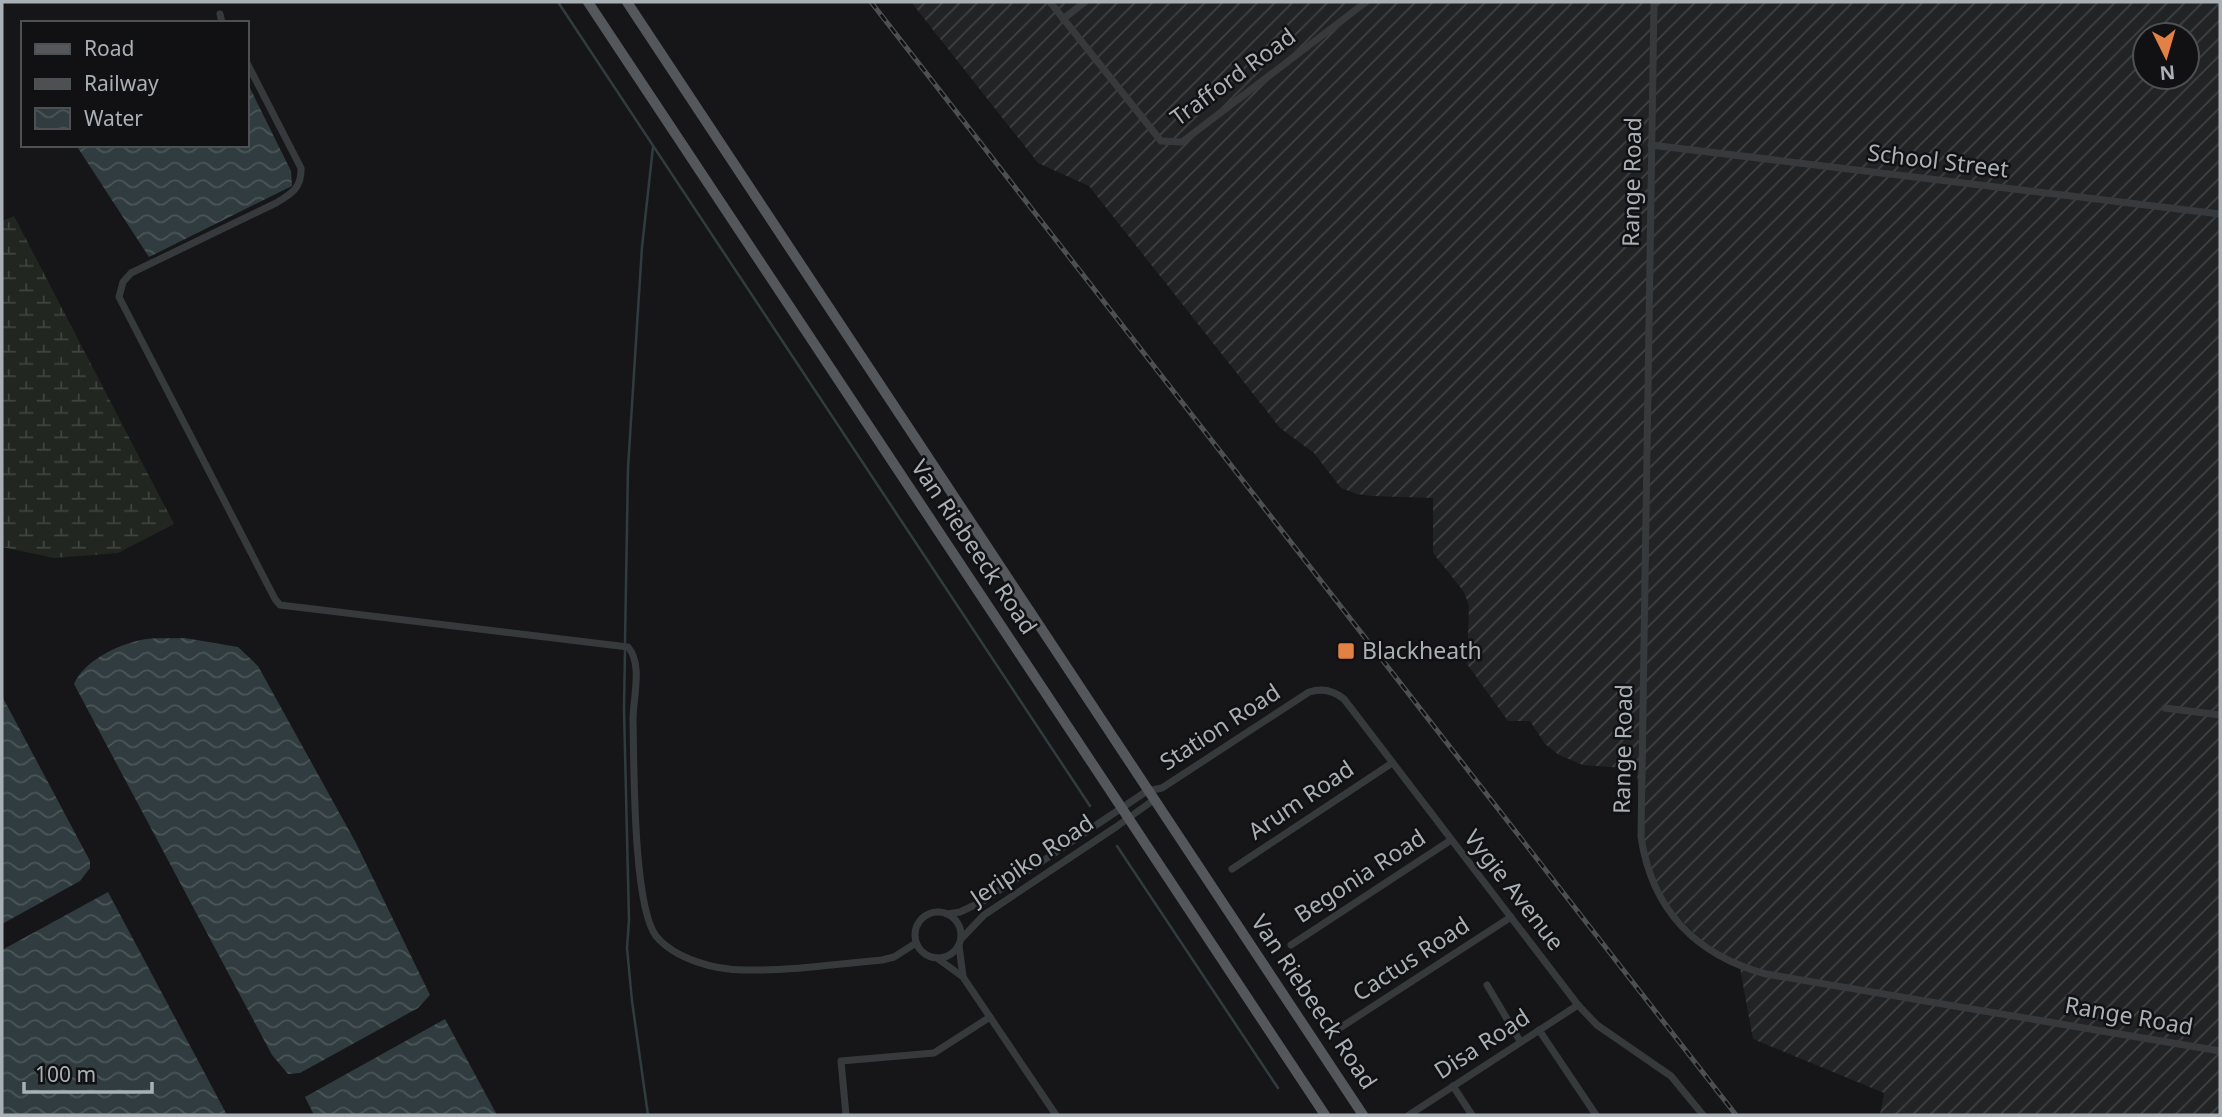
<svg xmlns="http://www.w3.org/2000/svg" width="2222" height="1117" font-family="'Noto Sans',sans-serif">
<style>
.industrial{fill:url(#industrial-furrows);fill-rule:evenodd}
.wetland{fill:url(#wetland-marsh)}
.water{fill:url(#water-waves)}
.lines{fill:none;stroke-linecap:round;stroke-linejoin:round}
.stream{stroke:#303c3f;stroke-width:2.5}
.street{stroke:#373a3c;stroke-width:7}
.primary{stroke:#54575b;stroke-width:10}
.rail-casing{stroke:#4d5053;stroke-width:5}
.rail{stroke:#111113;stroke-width:2.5;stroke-dasharray:8;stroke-linecap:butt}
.poi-dot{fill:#e18145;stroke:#111113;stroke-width:2.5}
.labels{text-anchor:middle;stroke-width:5;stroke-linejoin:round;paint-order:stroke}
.street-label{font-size:23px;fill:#a9b1b6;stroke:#111113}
.poi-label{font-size:23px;fill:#a9b1b6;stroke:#111113;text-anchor:start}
</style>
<defs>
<pattern id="industrial-furrows" width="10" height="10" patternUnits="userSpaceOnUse" patternTransform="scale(1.75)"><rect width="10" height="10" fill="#222325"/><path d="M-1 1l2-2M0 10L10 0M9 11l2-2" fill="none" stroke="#3f4142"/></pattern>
<pattern id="wetland-marsh" width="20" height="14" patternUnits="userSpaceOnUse" patternTransform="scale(1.75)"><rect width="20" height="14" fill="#212720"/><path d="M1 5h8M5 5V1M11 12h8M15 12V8" fill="none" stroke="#3e443e"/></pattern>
<pattern id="water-waves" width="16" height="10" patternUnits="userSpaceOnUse" patternTransform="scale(1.75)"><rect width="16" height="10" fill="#303c3f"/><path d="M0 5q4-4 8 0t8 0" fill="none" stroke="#4b5658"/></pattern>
</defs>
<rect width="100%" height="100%" fill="#161618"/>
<path class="industrial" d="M911 2H2220V1115H1880L1884 1093 1753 1039 1740 968 1717 956 1662 901 1640 837 1637 769 1583 765 1559 755 1545 744 1530 721H1508L1467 664 1469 606 1464 592 1433 553V498L1373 496 1357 494 1341 488 1314 453 1280 428 1089 186 1038 163ZM2145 35H2187V77H2145Z"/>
<polygon class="wetland" points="14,216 174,524 118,553 54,558 2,547 2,221"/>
<g class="water">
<polygon points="247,82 291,171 292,186 149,257 76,145 247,145"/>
<path d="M185 638 238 647 258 666 356 843 430 995 418 1008 300 1073 288 1074 272 1055 74 684C84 661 117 645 141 640 155 637 171 639 185 638Z"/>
<polygon points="2,696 90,861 90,868 80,881 2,924"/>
<polygon points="108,892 227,1115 2,1115 2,950"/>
<polygon points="445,1019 497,1115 314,1115 305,1097"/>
</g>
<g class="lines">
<g class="stream">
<polyline points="558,2 1090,806"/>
<polyline points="625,642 628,468 642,247 653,147"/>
<polyline points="625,650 624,709 629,920 627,948 632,1001 648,1115"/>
<polyline points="1117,846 1278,1088"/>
</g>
<g class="street">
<polyline points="1050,2 1161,141 1182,142 1366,2"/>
<path d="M1654 2 1641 837C1652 910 1696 955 1766 974L2220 1051"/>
<polyline points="220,14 222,23"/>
<polyline points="1063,19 1085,2"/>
<path d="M247 63 301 168C302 188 291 194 276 203L131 273 123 282 119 297 275 599 280 605 628 647C643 664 633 698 633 720 634 763 633 906 656 936 675 959 715 970 744 970 790 971 836 964 882 960L894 957 916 943"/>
<polyline points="1651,145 2220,214"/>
<polyline points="2165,708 2220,715"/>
<polyline points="1232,869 1392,763"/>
<circle cx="938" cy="935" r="23"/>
<path d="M947 914 960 912 983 901 1147 791 1162 788 1309 692C1322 688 1333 690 1344 699L1578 1005 1597 1025 1671 1076 1703 1115"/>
<polyline points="961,939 984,915 1116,827 1155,799"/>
<polyline points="1291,945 1451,840"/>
<polyline points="959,946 963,976"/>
<polyline points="937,958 963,977 1056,1115"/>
<polyline points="1487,985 1520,1041"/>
<polyline points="1539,1030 1596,1115"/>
<polyline points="1332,1033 1511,917"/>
<polyline points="1453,1086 1472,1115"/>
<polyline points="846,1115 841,1061 934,1053 990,1017"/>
<polyline points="1409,1115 1578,1005"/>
</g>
<g class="primary">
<polyline points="588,2 1325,1115"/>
<polyline points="627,2 1363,1115"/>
</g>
<g class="rail-casing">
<polyline id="rail" points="871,2 1736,1115"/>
</g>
<use href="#rail" class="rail"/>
</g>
<rect class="poi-dot" x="1337" y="642" width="18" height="18" rx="3.5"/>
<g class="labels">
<g class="street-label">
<text transform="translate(1233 77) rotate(-36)" y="8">Trafford Road</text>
<text transform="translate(1938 161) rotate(7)" y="8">School Street</text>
<text transform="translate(1632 182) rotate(-89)" y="8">Range Road</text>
<text transform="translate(974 547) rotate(56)" y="8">Van Riebeeck Road</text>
<text transform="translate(1220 727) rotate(-33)" y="8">Station Road</text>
<text transform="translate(1623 749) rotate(-89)" y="8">Range Road</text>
<text transform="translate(1301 800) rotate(-34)" y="8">Arum Road</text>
<text transform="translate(1032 860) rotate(-34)" y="8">Jeripiko Road</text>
<text transform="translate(1360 876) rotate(-33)" y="8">Begonia Road</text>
<text transform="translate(1514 890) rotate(52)" y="8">Vygie Avenue</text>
<text transform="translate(1411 959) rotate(-33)" y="8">Cactus Road</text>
<text transform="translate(1314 1002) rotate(56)" y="8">Van Riebeeck Road</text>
<text transform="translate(2129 1016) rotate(10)" y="8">Range Road</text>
<text transform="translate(1482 1044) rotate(-33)" y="8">Disa Road</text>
</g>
<g class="poi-label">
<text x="1362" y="659">Blackheath</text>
</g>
</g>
<rect width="2222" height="1117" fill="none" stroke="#a9b1b6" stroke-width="7"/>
<rect x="21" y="21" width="228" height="126" fill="#111113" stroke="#4e5154" stroke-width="2"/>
<rect x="35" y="44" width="35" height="10" fill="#54575b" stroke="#4e5154" stroke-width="2"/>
<text x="84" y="56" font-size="21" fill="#a9b1b6">Road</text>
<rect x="35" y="79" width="35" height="10" fill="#4d5053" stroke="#4e5154" stroke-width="2"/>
<text x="84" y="91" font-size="21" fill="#a9b1b6">Railway</text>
<rect x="35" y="108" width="35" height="21" fill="url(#water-waves)" stroke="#4e5154" stroke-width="2"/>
<text x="84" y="126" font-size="21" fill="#a9b1b6">Water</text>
<g transform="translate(2166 56) rotate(175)"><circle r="33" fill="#111113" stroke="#4e5154" stroke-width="2"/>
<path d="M0-5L12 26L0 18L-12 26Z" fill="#e18145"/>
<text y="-10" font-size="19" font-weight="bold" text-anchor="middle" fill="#a9b1b6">N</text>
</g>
<path d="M24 1082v10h128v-10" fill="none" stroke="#a9b1b6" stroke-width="3.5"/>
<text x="35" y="1082" font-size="21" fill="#a9b1b6" stroke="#111113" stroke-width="5" paint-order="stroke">100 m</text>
</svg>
